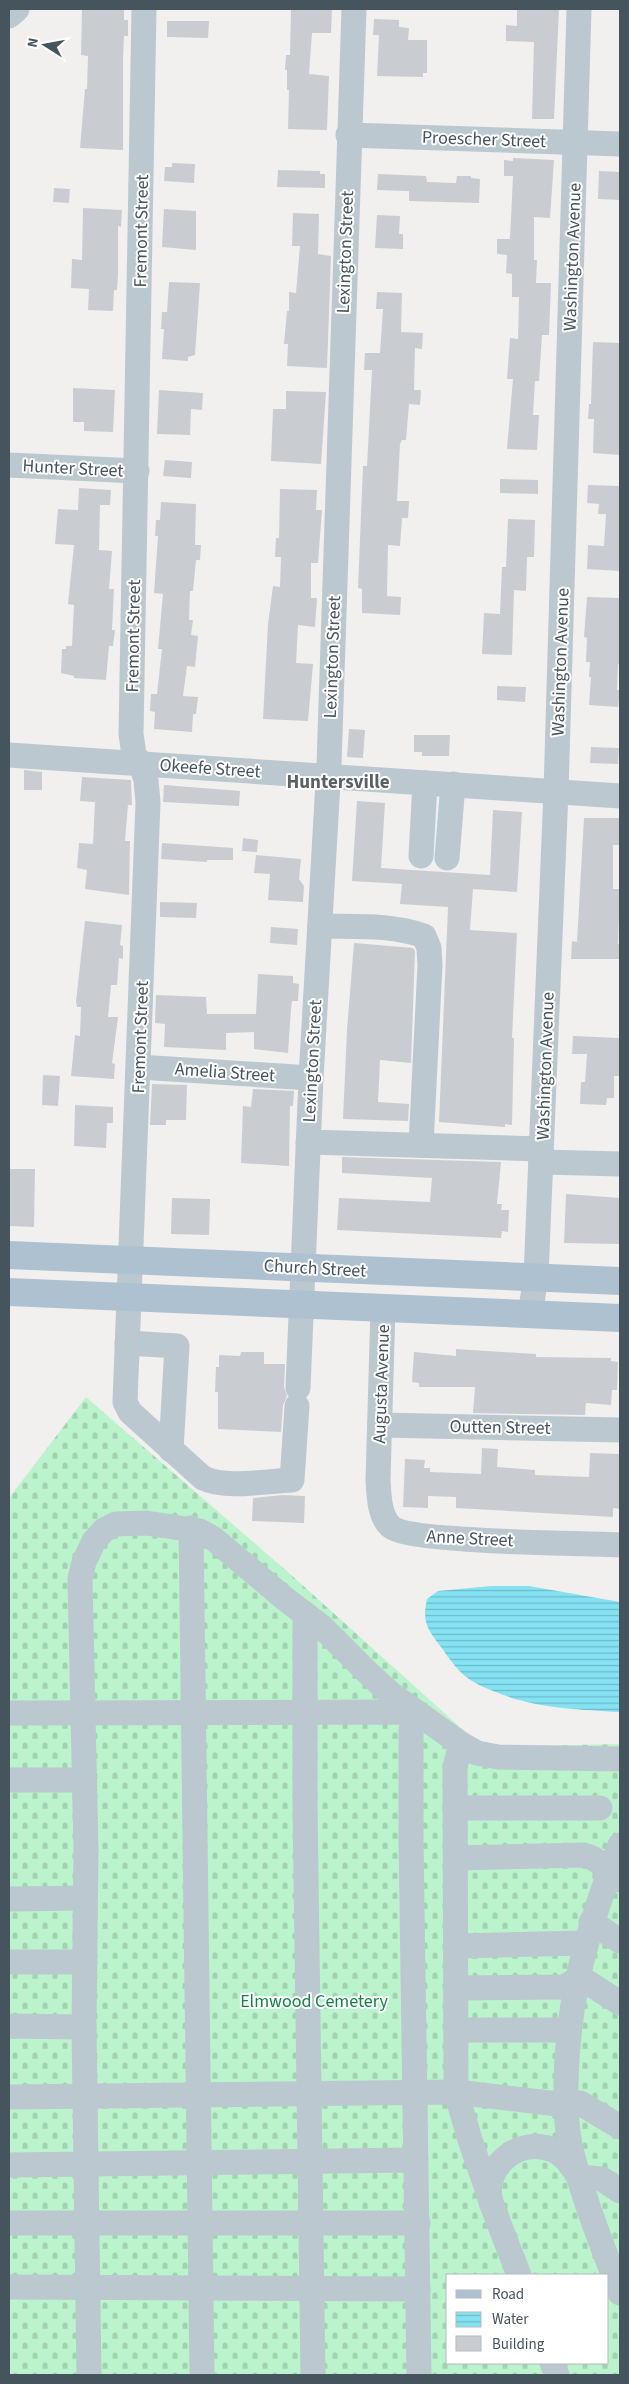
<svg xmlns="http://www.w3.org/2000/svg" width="629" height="2384" font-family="'Source Sans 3',sans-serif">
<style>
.cemetery{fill:url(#cemetery-stones);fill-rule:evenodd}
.water{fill:url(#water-rules)}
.building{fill:#c9cdd2}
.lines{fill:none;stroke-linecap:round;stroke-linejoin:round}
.minor{stroke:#bcc8cf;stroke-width:25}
.major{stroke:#adc1d0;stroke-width:28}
.labels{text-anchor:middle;stroke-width:4;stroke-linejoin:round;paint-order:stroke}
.street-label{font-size:18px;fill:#46545e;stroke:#fff}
.park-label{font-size:18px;fill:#108645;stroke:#fff}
.neighbourhood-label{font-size:19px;font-weight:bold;fill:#5b6065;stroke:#fff}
</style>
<defs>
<pattern id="cemetery-stones" width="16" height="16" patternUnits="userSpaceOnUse" patternTransform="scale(1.25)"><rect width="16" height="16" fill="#bbf3cd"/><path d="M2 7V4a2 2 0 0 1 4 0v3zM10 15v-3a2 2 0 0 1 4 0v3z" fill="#a2d2b2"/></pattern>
<pattern id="water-rules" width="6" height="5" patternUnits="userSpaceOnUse" patternTransform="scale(1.25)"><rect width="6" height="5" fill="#84e2f3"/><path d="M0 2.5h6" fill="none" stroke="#6ebac8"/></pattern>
</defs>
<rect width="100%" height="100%" fill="#f2efef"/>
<path class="cemetery" d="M86 1397 289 1573 482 1747 620 1744V2375H9V1498ZM448 2275H608V2363H448Z"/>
<path class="water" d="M491 1586H529L620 1602V1712C575 1709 536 1709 493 1691 486 1688 478 1685 472 1681 459 1673 450 1660 441 1647 427 1629 422 1622 427 1599L438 1591Z"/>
<g class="building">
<polygon points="82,9 124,9 124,20 128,20 128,36 124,36 123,57 123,150 80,148 85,89 87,89 88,56 81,55"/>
<polygon points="291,9 332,9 331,33 312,33 309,74 329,76 327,130 288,129 289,90 287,90 287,70 285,70 286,55 290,55"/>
<polygon points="517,9 559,9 554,119 532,119 534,42 506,41 506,25 517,26"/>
<polygon points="374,19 399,20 399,27 409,28 408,40 427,40 427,73 423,73 423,77 377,76 379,35 373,35"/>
<polygon points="167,21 209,21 208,38 167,37"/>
<polygon points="513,158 554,160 550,218 534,217 534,260 537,260 536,283 551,283 549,335 542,335 539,381 535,381 533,415 539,415 537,450 507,449 513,379 507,379 510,338 518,339 519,297 512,297 512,274 506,273 507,255 497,254 497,239 510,239 513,176 504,176 504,160 513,161"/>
<polygon points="172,163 195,164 194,183 164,181 165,167 172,167"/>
<polygon points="278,170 320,171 320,174 325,174 325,188 277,187"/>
<polygon points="599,171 620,172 620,200 598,199"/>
<polygon points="378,174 426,176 427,182 456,183 457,176 471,176 471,178 480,179 479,203 409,201 409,191 377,190"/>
<polygon points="54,188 70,189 69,203 53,202"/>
<polygon points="83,208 122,210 121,227 118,226 118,275 117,290 114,290 113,311 88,310 89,289 71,288 72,259 82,260"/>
<polygon points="164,209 196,211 196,250 162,247"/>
<polygon points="293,213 319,214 318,254 331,256 327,368 287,366 288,344 284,344 287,311 289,311 289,292 296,293 300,246 292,246"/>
<polygon points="377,215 400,216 399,234 403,234 403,249 375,248"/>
<polygon points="169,282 200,283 195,355 188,357 188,361 162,359 164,329 161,329 162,312 167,312"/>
<polygon points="377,292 402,293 401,332 423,333 422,349 415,348 414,390 421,390 420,405 409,404 406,440 402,440 400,444 397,501 409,501 408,518 402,518 400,546 388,545 387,596 401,597 400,615 362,613 362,589 358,588 363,466 367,466 372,370 364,370 365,353 380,353 383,309 376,309"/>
<polygon points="593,342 620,343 620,455 593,453 594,419 588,419 589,404 591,404"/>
<polygon points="73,388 115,390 113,432 84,431 84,422 73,422"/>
<polygon points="159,390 203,393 202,410 191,409 190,435 157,434"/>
<polygon points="286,391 326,392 321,464 271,461 273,409 286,409"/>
<polygon points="165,460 192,462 191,478 163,476"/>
<polygon points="500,479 538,480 538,494 500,493"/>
<polygon points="588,485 620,486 620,571 587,569 588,545 604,546 606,514 598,514 599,504 587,503"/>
<polygon points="79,488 111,490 110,505 100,505 99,550 112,551 109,589 114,589 112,630 115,630 113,646 109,646 106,680 74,678 74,676 61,673 62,649 66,649 66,646 72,646 74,605 68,604 74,545 55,544 58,509 78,510"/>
<polygon points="280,489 317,490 316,510 322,510 318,563 311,563 311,598 317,598 315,627 298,625 296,663 313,664 308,721 263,719 268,624 273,586 280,587 281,557 275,557 276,538 279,538"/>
<polygon points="161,502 196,504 195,545 201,545 200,560 196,560 193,591 190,591 189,620 193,620 191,635 198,636 195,667 187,666 183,696 198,697 196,714 193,714 192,732 154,729 155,712 150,711 151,694 157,694 162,649 158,649 163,594 154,593 158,536 155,536 156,520 160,520"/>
<polygon points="508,519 535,520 534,557 527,557 526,591 514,590 512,655 482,654 484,613 500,614 502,567 506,567"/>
<polygon points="587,597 620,598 620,664 618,664 617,690 620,690 618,707 589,705 591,677 589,677 590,662 586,662 587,638 584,637"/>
<polygon points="497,686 526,687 525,702 497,700"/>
<polygon points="349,729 365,730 363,758 347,757"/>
<polygon points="414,735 450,735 449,756 422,756 422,752 414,752"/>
<polygon points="591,747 619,748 618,764 590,763"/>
<polygon points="24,770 42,772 42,790 24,790"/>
<polygon points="82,777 131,780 132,805 128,805 125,841 130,841 129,895 85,889 87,870 77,868 79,843 93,844 95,802 80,801"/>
<polygon points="164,785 240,791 239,806 163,802"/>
<polygon points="357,801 385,803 381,868 490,875 493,810 522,812 517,892 473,889 470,930 517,933 512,1038 514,1038 512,1125 505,1124 505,1127 439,1122 448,907 400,904 402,884 352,881"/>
<polygon points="584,818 620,818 620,845 613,845 613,889 620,889 618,944 620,944 620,959 571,959 572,941 577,942"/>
<polygon points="243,838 258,840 257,852 242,851"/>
<polygon points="162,843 233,848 233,860 207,860 207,862 161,859"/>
<polygon points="256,855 301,859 299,879 304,886 303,902 268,900 270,874 254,873"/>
<polygon points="160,902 197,903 196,918 160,917"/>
<polygon points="85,921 122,925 120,945 123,946 123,959 119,958 117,985 111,985 108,1017 118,1017 112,1063 115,1064 114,1079 71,1076 75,1035 80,1036 81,1007 77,1007 76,1001"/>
<polygon points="271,927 298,929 297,945 270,943"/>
<polygon points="354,943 413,948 415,951 411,1063 380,1060 378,1102 409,1104 408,1121 343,1119 347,1030"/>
<polygon points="258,974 293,976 293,983 299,984 298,1001 292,1001 291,1009 288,1053 254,1049 254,1032 226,1033 226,1050 164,1047 165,1024 155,1023 156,995 206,997 207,1014 256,1014"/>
<polygon points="573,1036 620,1038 620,1076 614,1076 614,1098 607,1098 606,1105 580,1104 581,1082 585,1082 587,1054 572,1054"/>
<polygon points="43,1075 60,1076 58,1106 42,1105"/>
<polygon points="152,1084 187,1085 186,1120 166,1120 166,1125 150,1125"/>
<polygon points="253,1089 294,1091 293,1106 290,1106 289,1166 241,1163 243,1106 251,1107"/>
<polygon points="75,1105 113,1107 113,1123 107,1123 106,1148 74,1146"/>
<polygon points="342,1157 501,1162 497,1204 502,1204 501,1210 509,1210 508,1232 502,1231 501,1238 337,1230 339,1198 430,1202 432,1178 342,1173"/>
<polygon points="9,1169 35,1169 34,1227 9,1226"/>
<polygon points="566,1194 620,1198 620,1244 564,1243"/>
<polygon points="172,1198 210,1199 209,1235 171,1234"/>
<polygon points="456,1349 536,1354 536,1357 611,1358 611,1361 618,1362 617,1390 612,1390 611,1405 586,1403 585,1415 473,1413 475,1387 419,1387 419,1383 412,1382 414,1352 456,1356"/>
<polygon points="241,1352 264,1352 264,1364 285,1364 284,1387 287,1396 283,1405 281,1432 218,1429 218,1392 215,1392 216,1367 219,1367 219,1355 240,1356"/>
<polygon points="482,1448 498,1449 497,1467 535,1470 535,1475 589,1477 590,1453 620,1454 620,1509 613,1508 613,1517 456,1508 456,1497 428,1496 428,1508 403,1507 405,1459 425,1460 424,1468 430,1468 430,1472 481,1474"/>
<polygon points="283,1495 305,1496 304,1523 252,1521 253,1498"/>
</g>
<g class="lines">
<g class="minor">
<path d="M144 9 131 734 134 755 141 764 146 780 148 802 125 1402 130 1412 203 1478C225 1489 267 1481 292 1480L297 1406"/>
<polyline points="9,16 17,9"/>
<polyline points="348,135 620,144"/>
<polyline points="9,465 137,471"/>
<polyline points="9,755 620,796"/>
<polyline points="421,856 425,783"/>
<polyline points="447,858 453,784"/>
<path d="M320 926C354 927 391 924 424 936L429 948 430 965 421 1145"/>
<polyline points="139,1067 311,1078"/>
<polyline points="308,1142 541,1149"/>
<polyline points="541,1162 620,1164"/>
<path d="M383 1308 378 1480C379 1495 379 1515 390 1526 407 1543 586 1543 620 1545"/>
<polyline points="530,1314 536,1277 556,791 579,9"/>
<polyline points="127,1343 177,1346 171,1450"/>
<polyline points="298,1388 311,1078 329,765 354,9"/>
<polyline points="380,1425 620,1430"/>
<polyline points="191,1528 202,2375"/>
<polyline points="305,1614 305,1805 313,2375"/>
<polyline points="9,1713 416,1712 411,1730 411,1839 419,2375"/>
<polyline points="461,1744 455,1767 456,2092 470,2140 490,2198"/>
<polyline points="9,1780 84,1780"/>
<polyline points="455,1808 600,1808"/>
<polyline points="620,1845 609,1873 620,1880"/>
<path d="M456 1858 583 1855C595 1857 602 1864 609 1873 583 1946 567 2007 566 2085 566 2107 566 2131 572 2153 584 2201 603 2247 620 2293"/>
<polyline points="9,1899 85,1898"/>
<polyline points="591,1922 620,1941"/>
<polyline points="456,1946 585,1943"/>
<polyline points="9,1962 85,1962"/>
<polyline points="456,1988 564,1987 576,1980 587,1982 620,2003"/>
<polyline points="9,2026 84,2027"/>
<polyline points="456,2030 569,2030"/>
<polyline points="9,2097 456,2092 566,2105 580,2103 620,2127"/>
<polyline points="9,2165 416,2160"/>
<polyline points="9,2223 418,2223"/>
<path d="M519 2275C512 2257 505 2239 498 2221 496 2214 492 2206 490 2199 484 2165 520 2136 553 2150 565 2155 572 2167 579 2177L602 2179 620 2191"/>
<polyline points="9,2287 418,2289"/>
<polyline points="552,2363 557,2375"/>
<polyline points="89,2375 84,2027 86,1850 80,1579 84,1562 94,1541 104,1530 116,1524 146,1523 200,1531 214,1539 284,1598 322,1627 368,1673 391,1694 461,1744 477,1753 498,1757 620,1759"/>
</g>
<g class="major">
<polyline points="9,1255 620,1281"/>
<polyline points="9,1292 620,1318"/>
</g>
</g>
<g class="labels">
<g class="street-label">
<text transform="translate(484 139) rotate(2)" y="6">Proescher Street</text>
<text transform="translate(141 231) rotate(-89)" y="6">Fremont Street</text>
<text transform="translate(345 252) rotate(-88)" y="6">Lexington Street</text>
<text transform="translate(572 257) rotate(-88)" y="6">Washington Avenue</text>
<text transform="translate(73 468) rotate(3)" y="6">Hunter Street</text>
<text transform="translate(133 636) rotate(-89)" y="6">Fremont Street</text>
<text transform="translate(332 657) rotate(-88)" y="6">Lexington Street</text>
<text transform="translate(560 662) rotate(-88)" y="6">Washington Avenue</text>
<text transform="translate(210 768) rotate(4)" y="6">Okeefe Street</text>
<text transform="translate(140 1037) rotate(-88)" y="6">Fremont Street</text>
<text transform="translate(312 1061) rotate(-87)" y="6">Lexington Street</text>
<text transform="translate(545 1066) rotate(-88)" y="6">Washington Avenue</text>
<text transform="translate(225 1072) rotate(4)" y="6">Amelia Street</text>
<text transform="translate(315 1268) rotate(3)" y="6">Church Street</text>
<text transform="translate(381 1384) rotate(-88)" y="6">Augusta Avenue</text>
<text transform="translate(500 1427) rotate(1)" y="6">Outten Street</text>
<text transform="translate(470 1538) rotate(3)" y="6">Anne Street</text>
</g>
<g class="park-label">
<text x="314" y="2007">Elmwood Cemetery</text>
</g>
<g class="neighbourhood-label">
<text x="338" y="788">Huntersville</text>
</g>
</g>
<rect width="629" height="2384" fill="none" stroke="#46545e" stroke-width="20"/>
<rect x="446" y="2274" width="162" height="90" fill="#ffffff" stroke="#b5bbbf"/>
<rect x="456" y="2290" width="25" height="8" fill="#adc1d0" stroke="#b5bbbf"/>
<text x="492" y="2299" font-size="15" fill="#46545e">Road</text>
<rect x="456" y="2312" width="25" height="15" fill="url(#water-rules)" stroke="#b5bbbf"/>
<text x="492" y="2324" font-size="15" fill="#46545e">Water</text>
<rect x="456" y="2336" width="25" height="15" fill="#c9cdd2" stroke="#b5bbbf"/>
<text x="492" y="2349" font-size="15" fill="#46545e">Building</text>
<g transform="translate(45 45) rotate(281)" stroke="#ffffff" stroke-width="4" paint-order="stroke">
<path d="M0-4L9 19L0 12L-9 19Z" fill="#46545e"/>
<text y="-8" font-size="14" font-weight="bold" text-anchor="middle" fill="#46545e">N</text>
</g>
</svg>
